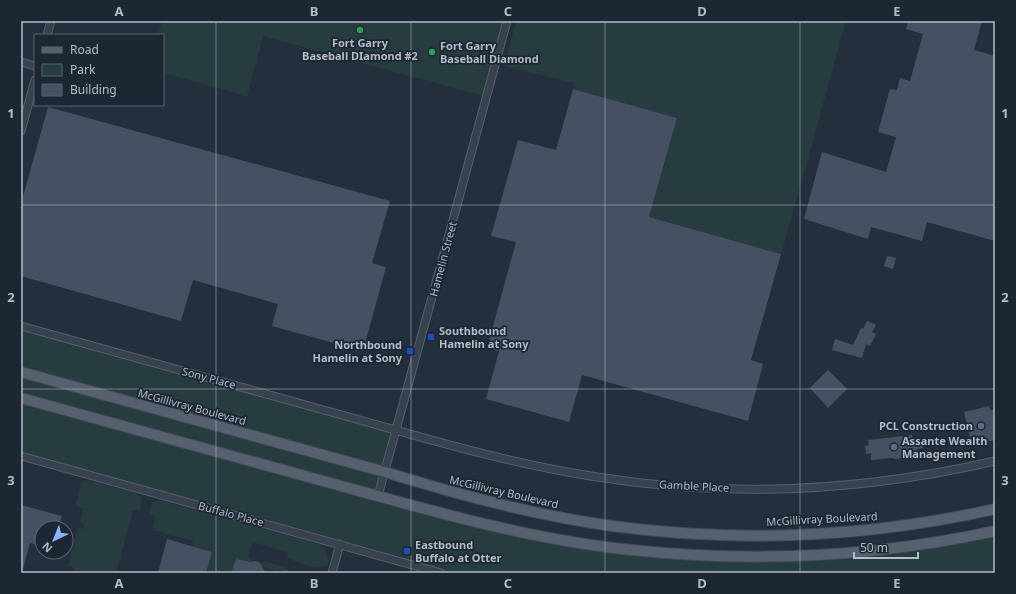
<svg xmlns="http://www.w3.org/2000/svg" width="1016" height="594" font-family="'Noto Sans',sans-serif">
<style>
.green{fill:#263c3f}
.building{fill:#455162}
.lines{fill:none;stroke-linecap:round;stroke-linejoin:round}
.minor-casing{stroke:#565f6c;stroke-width:9}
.primary-casing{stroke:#414a57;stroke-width:12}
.minor{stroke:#38414e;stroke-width:7}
.primary{stroke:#56606e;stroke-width:10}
.grid{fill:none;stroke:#b4bcc9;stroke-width:1;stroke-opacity:0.55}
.leisure-dot{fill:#2e9e5b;stroke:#1d2633;stroke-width:1.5}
.transit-dot{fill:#1a4fb4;stroke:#1d2633;stroke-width:1.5}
.service-dot{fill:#5c6f8a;stroke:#1d2633;stroke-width:1.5}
.labels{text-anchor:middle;stroke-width:3.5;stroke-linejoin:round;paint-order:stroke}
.poi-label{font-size:11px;font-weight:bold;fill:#b4bcc9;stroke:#1d2633;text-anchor:start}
.street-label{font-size:11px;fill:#b4bcc9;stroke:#1d2633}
.neatline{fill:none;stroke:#b4bcc9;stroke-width:1.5}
.grid-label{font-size:13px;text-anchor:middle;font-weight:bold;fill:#b4bcc9}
</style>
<rect width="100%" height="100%" fill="#242f3e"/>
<g class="green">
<polygon points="162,21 507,21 487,97 263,36 247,96 163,73 163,35 158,35"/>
<polygon points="516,21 846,21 792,216 781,254 649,217 677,118 573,89 574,83 504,66"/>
<polygon points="21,326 396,430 378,496 593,545 795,557 995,531 995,572 991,573 441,573 21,456"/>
<polygon points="85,480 137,493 142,498 140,510 133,510 116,573 74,573 75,568 68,566 78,527 84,529 85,524 80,522 83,509 76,505 81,484"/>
<path d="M158 500 319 544C326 550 329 555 328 565 318 572 298 562 287 558L288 552 252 542 248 556H249L253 562 252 564 248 562 237 559 235 560 233 573 221 570 220 573H206L212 552 193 546 194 541 152 530 156 516 149 514 152 503Z"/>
<polygon points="265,561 286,568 291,573 278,570 277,571 259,566 260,563"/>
</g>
<g class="building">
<polygon points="908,21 982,21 974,50 995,56 995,241 927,222 922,241 871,227 868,239 804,219 822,152 886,172 896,137 878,132 890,89 897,90 900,78 910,81 923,34 906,29"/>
<polygon points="573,89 677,118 649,217 781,254 751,360 763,364 748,421 582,375 569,422 486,399 499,351 487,348 516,242 491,236 518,140 556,150"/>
<polygon points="48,107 390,201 372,263 386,267 363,351 272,326 278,304 193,280 181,321 21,276 21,204"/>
<polygon points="887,256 896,258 893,269 884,266"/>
<polygon points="867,321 876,325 872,332 876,334 870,346 866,344 862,358 832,350 835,339 853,345 861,328 863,329"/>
<polygon points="828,370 847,389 828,408 810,388"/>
<polygon points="989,406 990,410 995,410 995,440 972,445 964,412"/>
<polygon points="912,435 912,439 922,438 923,448 917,449 918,455 904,457 904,458 894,459 893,458 871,460 871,453 866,454 865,446 869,445 868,440"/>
<polygon points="21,505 62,516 58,528 42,528 42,546 30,543 23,569 21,569"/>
<polygon points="167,539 212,552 206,573 158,573"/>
<polygon points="236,559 251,562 255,561 259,562 266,573 231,573"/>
</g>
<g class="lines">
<g class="minor-casing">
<g id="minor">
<polyline points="47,35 51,21"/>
<polyline points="21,62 35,66"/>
<polyline points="21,131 35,80"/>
<path d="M21 326C121 354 220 381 320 409 412 434 503 463 597 477 729 498 865 491 995 461"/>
<polyline points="21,456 441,573"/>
<polyline points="378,496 507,21"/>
<polyline points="332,573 340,544"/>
</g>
</g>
<g class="primary-casing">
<g id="primary">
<path d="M21 372 385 472C460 495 534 515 612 526 739 543 870 537 995 509"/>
<path d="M21 398C125 427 230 455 334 484 432 511 531 540 632 550 754 563 875 557 995 531"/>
</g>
</g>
<use href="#minor" class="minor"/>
<use href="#primary" class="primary"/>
</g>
<path class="grid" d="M216 21V573M411 21V573M605 21V573M800 21V573M21 205H995M21 389H995"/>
<g class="leisure-dot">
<circle cx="360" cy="30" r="4"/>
<circle cx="432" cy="52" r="4"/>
</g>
<g class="transit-dot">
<rect x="427" y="333" width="8" height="8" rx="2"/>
<rect x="406" y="347" width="8" height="8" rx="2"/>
<rect x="403" y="547" width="8" height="8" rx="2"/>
</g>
<g class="service-dot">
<circle cx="981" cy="426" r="4"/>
<circle cx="894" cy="447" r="4"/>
</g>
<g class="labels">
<g class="poi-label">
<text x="360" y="47" text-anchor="middle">Fort Garry<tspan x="360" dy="13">Baseball DIamond #2</tspan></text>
<text x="440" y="50">Fort Garry<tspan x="440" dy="13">Baseball Diamond</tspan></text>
<text x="439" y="335">Southbound<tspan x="439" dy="13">Hamelin at Sony</tspan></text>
<text x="402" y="349" text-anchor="end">Northbound<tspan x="402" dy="13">Hamelin at Sony</tspan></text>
<text x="973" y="430" text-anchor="end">PCL Construction</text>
<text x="902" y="445">Assante Wealth<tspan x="902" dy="13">Management</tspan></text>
<text x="415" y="549">Eastbound<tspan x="415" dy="13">Buffalo at Otter</tspan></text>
</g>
<g class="street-label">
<text transform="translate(443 259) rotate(-75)" y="4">Hamelin Street</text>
<text transform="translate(209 378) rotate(15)" y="4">Sony Place</text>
<text transform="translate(192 407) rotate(15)" y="4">McGillivray Boulevard</text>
<text transform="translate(694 486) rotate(3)" y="4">Gamble Place</text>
<text transform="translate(504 492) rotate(13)" y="4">McGillivray Boulevard</text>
<text transform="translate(231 514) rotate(15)" y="4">Buffalo Place</text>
<text transform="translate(822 519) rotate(-3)" y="4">McGillivray Boulevard</text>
</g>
</g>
<rect width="1016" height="594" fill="none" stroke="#1d2633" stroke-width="44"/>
<rect x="34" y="34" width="130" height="72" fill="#1d2633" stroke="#59626f"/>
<rect x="42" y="47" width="20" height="6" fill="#56606e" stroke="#59626f"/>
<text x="70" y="54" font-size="12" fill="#b4bcc9">Road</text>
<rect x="42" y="64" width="20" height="12" fill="#263c3f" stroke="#59626f"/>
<text x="70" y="74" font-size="12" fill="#b4bcc9">Park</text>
<rect x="42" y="84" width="20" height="12" fill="#455162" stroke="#59626f"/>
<text x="70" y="94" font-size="12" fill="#b4bcc9">Building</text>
<g transform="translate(54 540) rotate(223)"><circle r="19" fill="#1d2633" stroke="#59626f"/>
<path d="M0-3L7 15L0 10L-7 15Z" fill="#8ab4f8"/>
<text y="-6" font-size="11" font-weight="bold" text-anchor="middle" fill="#b4bcc9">N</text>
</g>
<path d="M854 552v6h64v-6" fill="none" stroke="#b4bcc9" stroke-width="2"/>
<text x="860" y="552" font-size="12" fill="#b4bcc9" stroke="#1d2633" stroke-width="3" paint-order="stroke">50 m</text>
<rect x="22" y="22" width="972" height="550" class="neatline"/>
<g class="grid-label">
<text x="119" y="16">A</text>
<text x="314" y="16">B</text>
<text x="508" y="16">C</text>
<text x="702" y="16">D</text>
<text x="897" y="16">E</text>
<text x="11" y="118">1</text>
<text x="1005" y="118">1</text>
<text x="11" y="302">2</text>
<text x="1005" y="302">2</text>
<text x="11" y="485">3</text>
<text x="1005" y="485">3</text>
<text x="119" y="588">A</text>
<text x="314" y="588">B</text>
<text x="508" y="588">C</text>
<text x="702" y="588">D</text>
<text x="897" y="588">E</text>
</g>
</svg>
